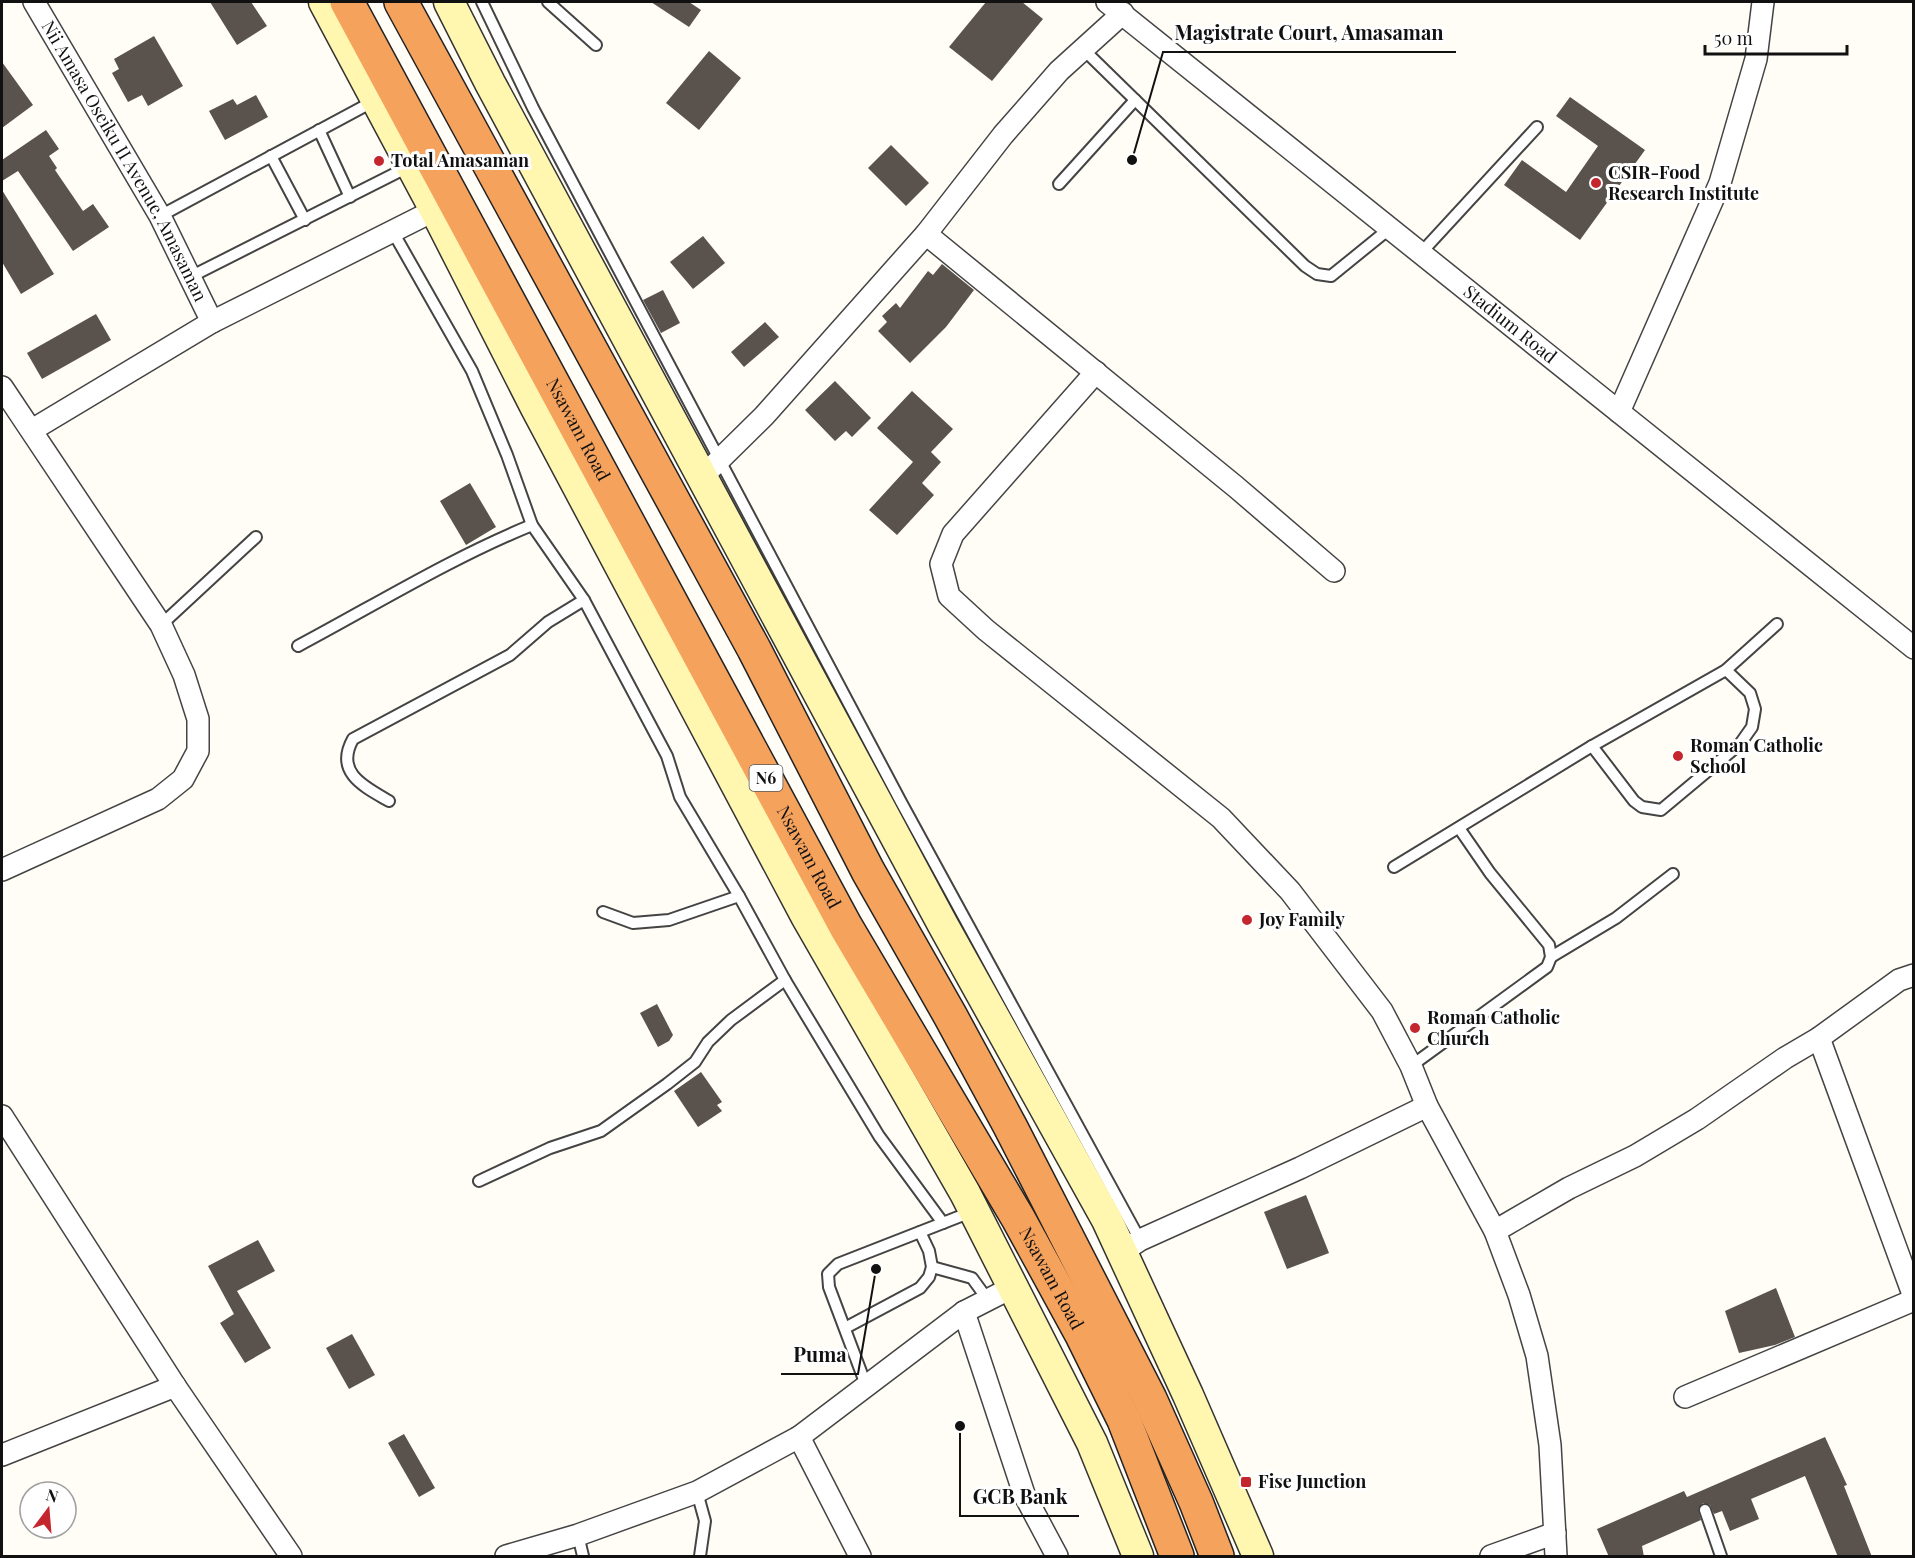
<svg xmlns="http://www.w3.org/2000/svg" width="1915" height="1558" font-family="'Playfair Display',serif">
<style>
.building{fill:#5a524d}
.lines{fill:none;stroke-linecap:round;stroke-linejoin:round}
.lane-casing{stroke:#444;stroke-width:14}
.street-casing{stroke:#444;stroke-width:24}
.secondary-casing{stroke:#333;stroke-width:33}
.highway-casing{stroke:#222;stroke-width:36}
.lane{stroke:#fff;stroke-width:10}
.street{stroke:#fff;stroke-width:21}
.secondary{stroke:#fff6b0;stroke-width:30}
.highway{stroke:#f5a25d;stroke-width:33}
.poi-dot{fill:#c4262e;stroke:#fff;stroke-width:2}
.labels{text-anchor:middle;stroke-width:6;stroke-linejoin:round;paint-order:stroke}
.shield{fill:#fff;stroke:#585858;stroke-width:1.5}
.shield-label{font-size:16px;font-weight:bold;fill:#111}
.poi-label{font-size:18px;font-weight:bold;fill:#111;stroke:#fff;text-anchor:start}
.street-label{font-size:18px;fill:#111;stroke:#fff}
.leader{fill:none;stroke:#111;stroke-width:2}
.callout-dot{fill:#111;stroke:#fff;stroke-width:2}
.callout-label{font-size:20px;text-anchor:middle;font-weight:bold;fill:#111;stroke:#fff;stroke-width:6;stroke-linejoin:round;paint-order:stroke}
</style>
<rect width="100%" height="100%" fill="#fffdf5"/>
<g class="building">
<polygon points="210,2 251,2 267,26 237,45"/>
<polygon points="651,2 689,2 701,10 689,27"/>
<polygon points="986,2 1022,2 1043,19 992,81 949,47"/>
<polygon points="154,36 183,86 148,106 142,95 128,102 112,73 119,69 114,59"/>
<polygon points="709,51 741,78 699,130 666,103"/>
<polygon points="2,62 33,105 2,128"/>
<polygon points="256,95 268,117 225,140 209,111 233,99 237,105"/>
<polygon points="1570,97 1645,150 1580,240 1504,185 1522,160 1566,192 1598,146 1556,116"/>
<polygon points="46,130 59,149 49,156 57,168 55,170 83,211 93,204 109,227 73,251 18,171 2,181 2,160"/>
<polygon points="891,145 929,183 906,206 868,168"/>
<polygon points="2,190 54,274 21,294 2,262"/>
<polygon points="703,236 725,263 693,289 670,262"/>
<polygon points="942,264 974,290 946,327 910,363 878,331 887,322 882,316 896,303 900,308 928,271 933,275"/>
<polygon points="663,290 680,323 661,333 643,300"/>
<polygon points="96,314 111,340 42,379 27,353"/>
<polygon points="765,322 779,337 744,367 731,352"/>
<polygon points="835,381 871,418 852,437 846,431 835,441 805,410"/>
<polygon points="912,391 953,429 931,452 941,462 922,483 934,495 897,535 869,510 913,462 877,428"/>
<polygon points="470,483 496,527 466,545 440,501"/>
<polygon points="657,1004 673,1035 669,1041 658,1047 640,1013"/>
<polygon points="701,1072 722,1102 717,1105 722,1111 698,1127 674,1091"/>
<polygon points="1306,1195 1329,1253 1287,1269 1264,1212"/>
<polygon points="258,1240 275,1271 237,1291 271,1348 245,1363 220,1323 234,1314 208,1266"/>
<polygon points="1776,1288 1795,1337 1775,1345 1739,1353 1725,1311"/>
<polygon points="352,1334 375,1375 349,1389 326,1348"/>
<polygon points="404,1434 435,1488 419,1497 388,1443"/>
<polygon points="1825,1437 1847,1485 1844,1486 1872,1557 1838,1557 1805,1476 1751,1499 1759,1519 1730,1531 1722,1511 1714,1514 1710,1505 1703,1503 1698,1509 1701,1520 1642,1546 1644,1557 1609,1557 1597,1529 1684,1491 1687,1497"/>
</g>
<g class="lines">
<g class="lane-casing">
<g id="lane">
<polyline points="482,2 533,108 901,802 1140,1240"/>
<polyline points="548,2 596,45"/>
<polyline points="1083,49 1305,266 1317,274 1331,276 1389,229"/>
<polyline points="319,130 350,197"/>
<polyline points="271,156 305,220"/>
<polyline points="1059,184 1135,100"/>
<polyline points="160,216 374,101"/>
<polyline points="393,232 472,371 507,455 532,525 584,600 667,756 680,797 739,896 785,980 879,1136 943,1223"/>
<polyline points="1420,254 1537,127"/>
<polyline points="190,277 410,166"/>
<polyline points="161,625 256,537"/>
<path d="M298 646C375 605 451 558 532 525"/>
<polyline points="1592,746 1634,801 1642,807 1661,810 1740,744 1752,727 1755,709 1750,693 1726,670"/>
<path d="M389 801C365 787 334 773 353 739L510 655 548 622 584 600"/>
<polyline points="1394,867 1592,746 1726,670 1777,624"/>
<polyline points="603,912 633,923 669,920 739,896"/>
<polyline points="1551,957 1616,918 1673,874"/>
<polyline points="1411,1066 1547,967 1551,957 1549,945 1490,873 1459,828"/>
<polyline points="479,1181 550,1148 601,1131 667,1084 695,1062 708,1042 731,1020 785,980"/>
<polyline points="932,1267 972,1278 988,1300"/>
<polyline points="845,1328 920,1288 929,1277 932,1267 929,1251 920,1232"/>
<polyline points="866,1385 829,1287 828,1274 838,1264 971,1212"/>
<polyline points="697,1492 705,1521 700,1556"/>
<polyline points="1705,1510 1721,1556"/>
<polyline points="578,1535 583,1556"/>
</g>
</g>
<g class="street-casing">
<g id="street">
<path id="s1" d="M34 2 160 216 212 322"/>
<path id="s2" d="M1107 2 1914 648"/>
<polyline points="926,234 1236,487 1334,571"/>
<polyline points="1096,372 953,534 941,564 949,596 986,630 1221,818 1290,891 1382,1011 1411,1066 1427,1106 1495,1231 1519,1295 1537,1356 1550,1445 1556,1556"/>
<polyline points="2,387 161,625 184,675 198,719 198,751 183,779 158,799 2,870"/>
<polyline points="1619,412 1720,183 1756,59 1763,2"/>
<polyline points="32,430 212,322 435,210"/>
<polyline points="702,477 764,416 926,234 1003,135 1059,71 1123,13"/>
<polyline points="1819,1038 1914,1297"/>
<polyline points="2,1116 175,1386 291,1556"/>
<polyline points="1495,1231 1569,1188 1635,1156 1697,1119 1785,1058 1819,1038 1899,980 1914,975"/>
<polyline points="1122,1252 1140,1240 1300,1168 1427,1106"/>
<polyline points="964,1312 1024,1494 1057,1556"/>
<polyline points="1685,1397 1914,1300"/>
<polyline points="799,1437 860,1556"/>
<polyline points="2,1455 175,1386"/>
<polyline points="506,1556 578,1535 697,1492 799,1437 964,1312 1013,1287"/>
<polyline points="1491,1556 1555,1533"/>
</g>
</g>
<g class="secondary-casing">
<g id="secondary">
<polyline points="324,2 435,210 536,408 806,916 965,1193 1092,1443 1138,1556"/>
<polyline points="449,2 490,83 943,925 1107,1220 1188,1395 1258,1556"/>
</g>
</g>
<g class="highway-casing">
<g id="highway">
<path id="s3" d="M347 2 846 927 1018 1218 1081 1333 1124 1420 1177 1556"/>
<polyline points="401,2 754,649 868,871 951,1017 1010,1126 1150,1399 1196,1502 1217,1556"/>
</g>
</g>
<use href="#lane" class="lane"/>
<use href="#street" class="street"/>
<use href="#secondary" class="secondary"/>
<use href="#highway" class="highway"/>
</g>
<g class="poi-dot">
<circle cx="379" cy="161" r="6"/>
<circle cx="1596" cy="183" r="6"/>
<circle cx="1678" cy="756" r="6"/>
<circle cx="1247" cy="920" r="6"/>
<circle cx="1415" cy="1028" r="6"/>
<rect x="1240" y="1476" width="12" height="12" rx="3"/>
</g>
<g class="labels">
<rect class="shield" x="749.5" y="765" width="33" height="26" rx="4.5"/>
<g class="shield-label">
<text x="766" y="784">N6</text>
</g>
<g class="poi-label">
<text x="391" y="167">Total Amasaman</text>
<text x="1608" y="179">CSIR-Food<tspan x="1608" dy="21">Research Institute</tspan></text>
<text x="1690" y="752">Roman Catholic<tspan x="1690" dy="21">School</tspan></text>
<text x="1259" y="926">Joy Family</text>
<text x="1427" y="1024">Roman Catholic<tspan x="1427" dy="21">Church</tspan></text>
<text x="1258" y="1488">Fise Junction</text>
</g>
<g class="street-label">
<text dy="6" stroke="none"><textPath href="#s1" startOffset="183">Nii Amasa Oseiku II Avenue, Amasaman</textPath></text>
<text dy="6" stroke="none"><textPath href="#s2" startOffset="516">Stadium Road</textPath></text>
<text dy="6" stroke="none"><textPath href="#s3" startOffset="486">Nsawam Road</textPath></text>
<text dy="6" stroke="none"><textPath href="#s3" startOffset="972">Nsawam Road</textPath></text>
<text dy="6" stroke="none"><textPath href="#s3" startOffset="1458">Nsawam Road</textPath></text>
</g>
</g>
<path class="leader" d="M1132 160L1163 52H1456M876 1269L858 1374H781M960 1426L960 1516H1079"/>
<g class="callout-dot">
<circle cx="1132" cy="160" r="6"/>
<circle cx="876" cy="1269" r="6"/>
<circle cx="960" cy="1426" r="6"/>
</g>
<g class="callout-label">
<text x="1309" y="40">Magistrate Court, Amasaman</text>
<text x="820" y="1362">Puma</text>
<text x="1020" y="1504">GCB Bank</text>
</g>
<rect width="1915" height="1558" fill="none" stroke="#111111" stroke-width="6"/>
<g transform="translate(48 1510) rotate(16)"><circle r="28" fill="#ffffff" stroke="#a0a0a0" stroke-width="1.5"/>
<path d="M0-4.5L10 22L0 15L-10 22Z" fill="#c4262e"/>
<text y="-9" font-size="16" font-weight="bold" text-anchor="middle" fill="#111111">N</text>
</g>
<path d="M1705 45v9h142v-9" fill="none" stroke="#111111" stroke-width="3"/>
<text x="1714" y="45" font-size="18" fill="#111111" stroke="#ffffff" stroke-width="4.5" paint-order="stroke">50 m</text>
</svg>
